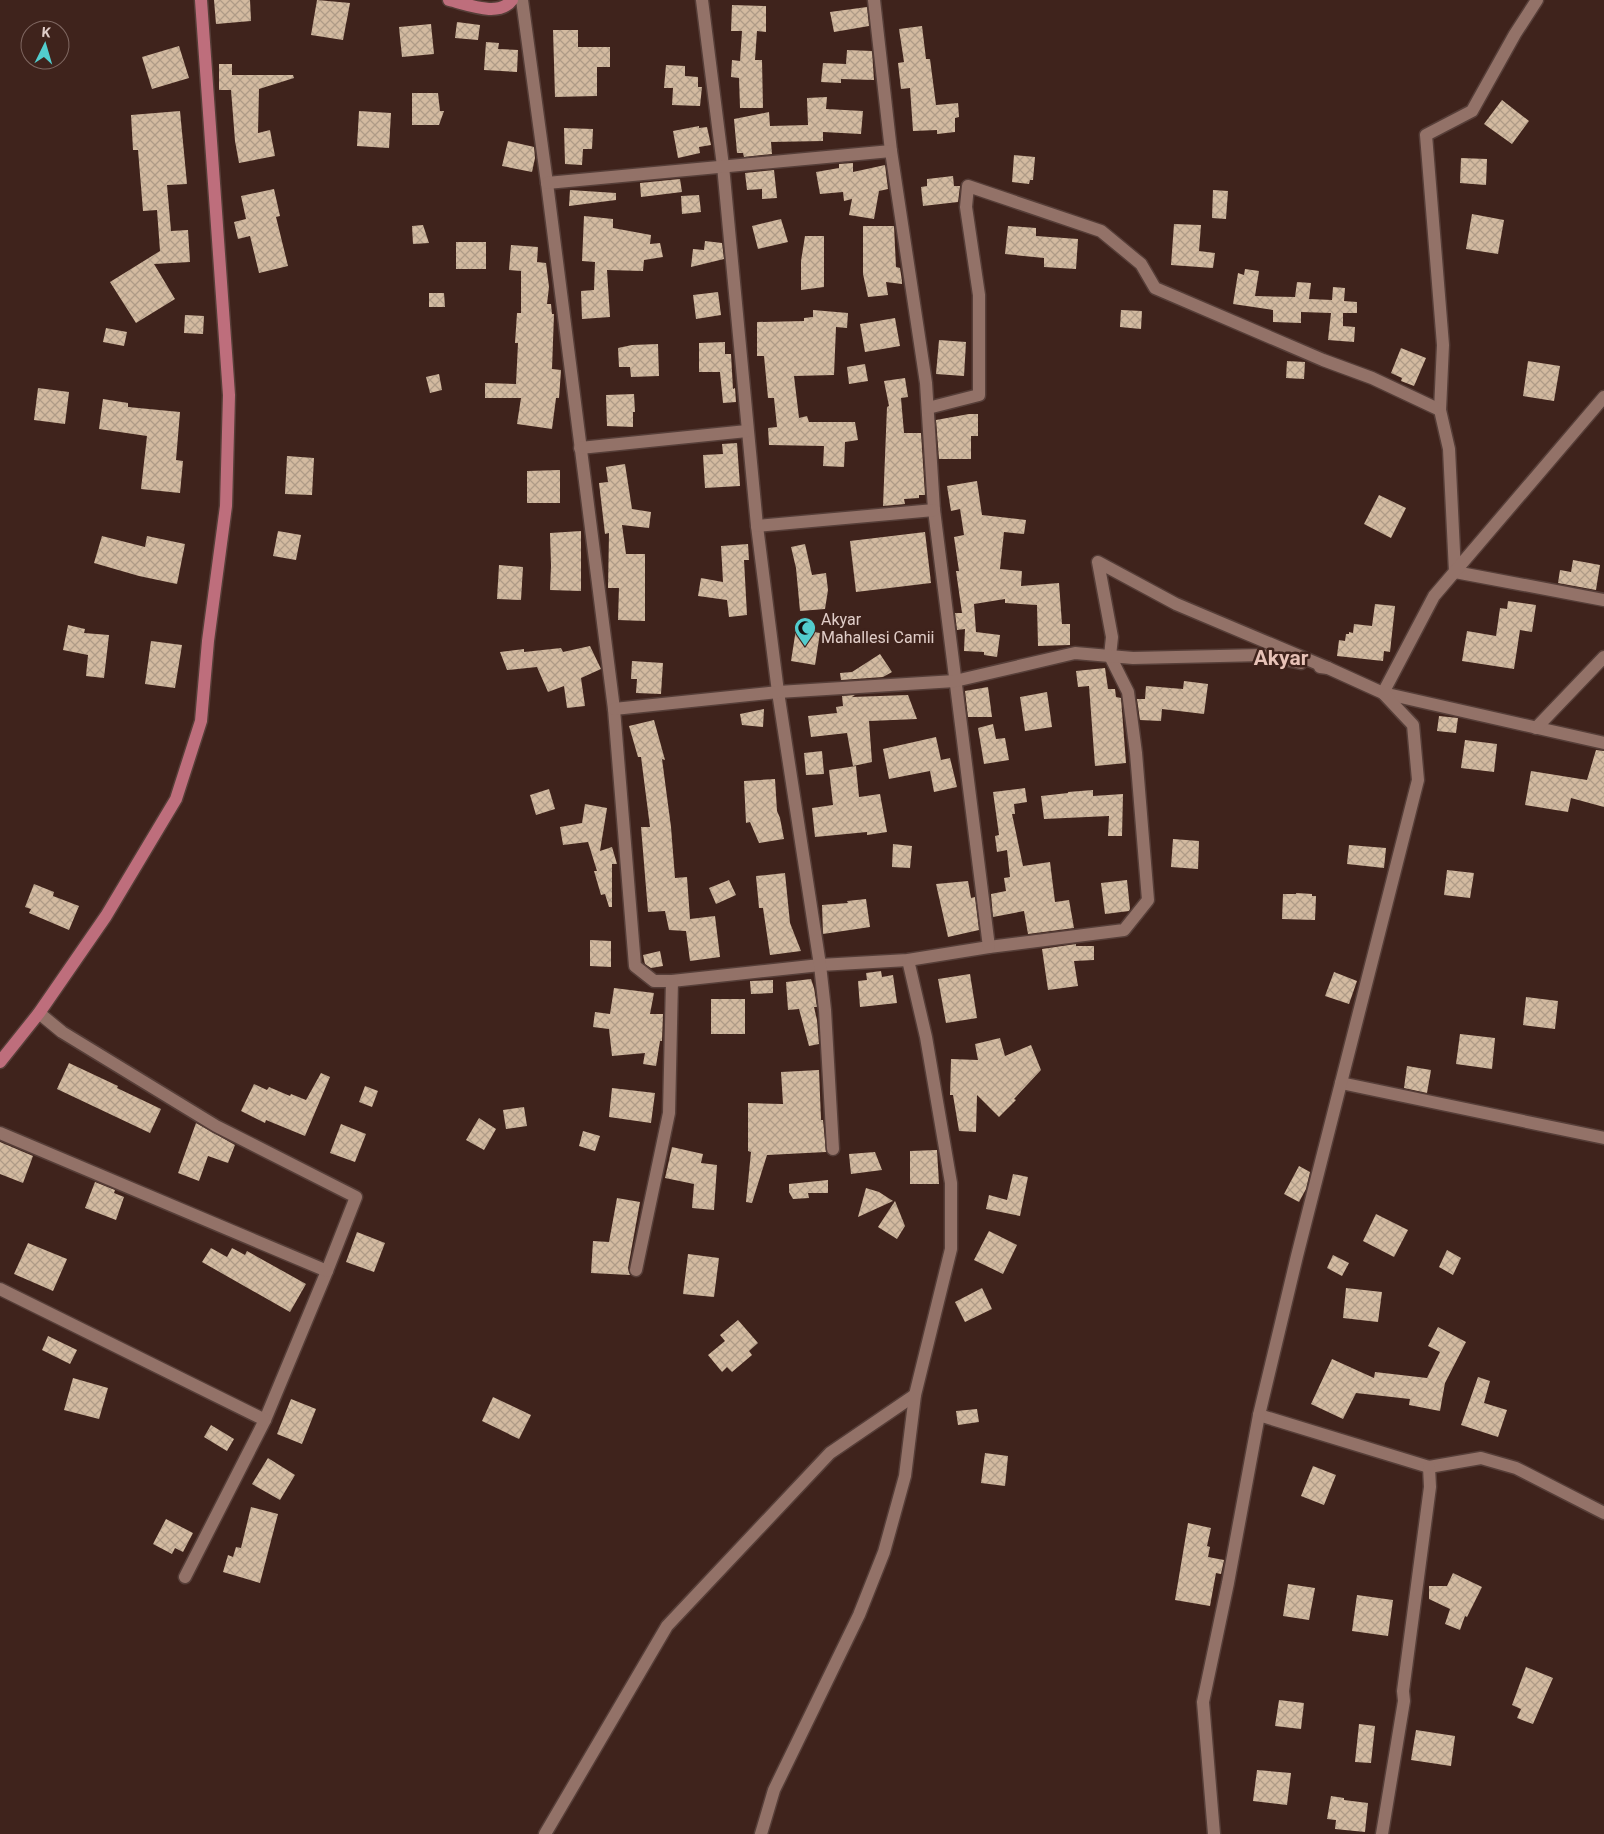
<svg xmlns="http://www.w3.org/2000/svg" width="1604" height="1834" font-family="Roboto,sans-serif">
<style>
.building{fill:url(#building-cross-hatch)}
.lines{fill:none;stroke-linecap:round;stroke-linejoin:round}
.minor-casing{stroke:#563e38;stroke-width:15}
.major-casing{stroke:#563e38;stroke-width:15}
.minor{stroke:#937268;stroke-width:12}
.major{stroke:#be6e7c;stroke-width:12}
.labels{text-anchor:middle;stroke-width:5;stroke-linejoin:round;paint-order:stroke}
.poi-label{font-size:16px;fill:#e0cdc8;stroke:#3f231c;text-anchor:start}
.district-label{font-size:21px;font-weight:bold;fill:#e7c2b7;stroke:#3f231c}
</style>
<defs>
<pattern id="building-cross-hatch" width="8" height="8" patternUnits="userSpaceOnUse" patternTransform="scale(1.25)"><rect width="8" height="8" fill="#d3baa0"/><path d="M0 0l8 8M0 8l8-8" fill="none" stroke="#af9b87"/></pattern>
</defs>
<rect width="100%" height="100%" fill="#3f231c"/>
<g class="building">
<polygon points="214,0 250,0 251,21 216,24"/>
<polygon points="317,0 350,3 343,40 311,35"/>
<polygon points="732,5 766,6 766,32 757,31 755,60 762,60 763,108 740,108 739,78 731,77 732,60 740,61 742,31 731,31"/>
<polygon points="867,7 869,26 834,32 830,12"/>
<polygon points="457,22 480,25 478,40 455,38"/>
<polygon points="431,24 434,54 402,57 399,27"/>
<polygon points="922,26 926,59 930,59 936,105 958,103 959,117 955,118 955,132 937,134 937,130 913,131 910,88 901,89 898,63 904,62 899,29"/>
<polygon points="553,30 578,30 578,47 610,47 610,67 597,67 597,96 555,97"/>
<polygon points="486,42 499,43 498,49 518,50 517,72 484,70"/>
<polygon points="179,46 189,78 152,89 142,57"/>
<polygon points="847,50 872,51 874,80 841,79 841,83 821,82 823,63 846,64"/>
<polygon points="219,64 232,64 232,75 293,75 294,78 259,89 258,133 270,130 275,156 239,163 235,141 231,90 219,90"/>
<polygon points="666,65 685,66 685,76 698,77 698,87 702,87 700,106 672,105 673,88 664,88"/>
<polygon points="412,93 438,93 440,111 444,111 439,125 412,125"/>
<polygon points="827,97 826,109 863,111 861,134 823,132 823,141 771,142 772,154 744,157 743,153 737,153 734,119 769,112 770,126 808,125 807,98"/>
<polygon points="1502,100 1529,121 1512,144 1484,124"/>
<polygon points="180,111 187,184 167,185 171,231 188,230 190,262 154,264 175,299 136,323 110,282 160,251 157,210 143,211 138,150 133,150 131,115"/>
<polygon points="359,111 391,113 389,148 357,146"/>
<polygon points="699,126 699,128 707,127 711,145 699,147 700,153 678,158 673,131"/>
<polygon points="564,128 593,129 592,149 583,149 582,165 565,164"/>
<polygon points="508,141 534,147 535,158 532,172 502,166"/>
<polygon points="1014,155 1035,157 1033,180 1030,180 1029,184 1012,182"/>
<polygon points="1461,158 1487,159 1486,185 1460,183"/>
<polygon points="853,163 853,172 885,165 888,189 879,191 874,219 849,215 852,199 844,201 843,192 820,194 816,172 839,168 839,164"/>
<polygon points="774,170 777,198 762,199 762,189 747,190 745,173"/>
<polygon points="953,176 954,186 960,186 958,202 923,206 921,187 927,186 927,179"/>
<polygon points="680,179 682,192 641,197 640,183"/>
<polygon points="274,189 280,216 276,217 288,266 259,273 250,236 238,239 234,222 246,219 241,196"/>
<polygon points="570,190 616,193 616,200 569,206"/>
<polygon points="1213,190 1228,191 1226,219 1212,218"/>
<polygon points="699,195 701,212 682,214 681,196"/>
<polygon points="1472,214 1504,220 1498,254 1466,249"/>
<polygon points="584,216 613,219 613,228 651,235 650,244 660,243 663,257 644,260 643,271 607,270 610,317 582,319 581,291 594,290 595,262 582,261"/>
<polygon points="781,219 788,242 758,249 752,226"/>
<polygon points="1174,224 1201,225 1199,251 1215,253 1213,268 1171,265"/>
<polygon points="423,225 429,243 413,244 412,226"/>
<polygon points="863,226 894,226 896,267 900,268 902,281 902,284 886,282 888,295 868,297 863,274"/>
<polygon points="1008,226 1036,228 1036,236 1078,239 1076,269 1044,267 1044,258 1005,254"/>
<polygon points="805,236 824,236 824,287 801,290 801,261"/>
<polygon points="705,241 722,243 724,259 691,267 693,249 704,250"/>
<rect x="456" y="242" width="30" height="27"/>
<polygon points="511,245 538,247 537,262 546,263 549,287 547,304 551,304 552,314 554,314 552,369 561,370 559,398 556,398 552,429 517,424 521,398 485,398 485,383 516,384 518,343 515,343 517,313 521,313 521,271 509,270"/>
<polygon points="1245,269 1259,271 1255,296 1295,297 1297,282 1311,283 1309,299 1332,300 1333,287 1345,288 1344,301 1357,302 1357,313 1343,313 1343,326 1355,327 1354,342 1328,340 1331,313 1301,312 1301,323 1273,322 1273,310 1233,304 1238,273 1244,275"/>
<polygon points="718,292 721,315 696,319 693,295"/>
<polygon points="429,293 444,293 445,307 429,307"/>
<polygon points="813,310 848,313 847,328 836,327 834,375 794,376 799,418 807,416 809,422 855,422 858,440 845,442 844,467 823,466 824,446 769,445 768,428 777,427 774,398 768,398 764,356 757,356 757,322 804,321 804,318 813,317"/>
<polygon points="1121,310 1142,311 1141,329 1120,327"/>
<polygon points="185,315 204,316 203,334 184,333"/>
<polygon points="895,318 900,346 865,352 860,324"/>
<polygon points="106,328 127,332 124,346 103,342"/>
<polygon points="939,340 966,342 964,376 936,374"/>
<polygon points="725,342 725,354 731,354 733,389 735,388 736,402 723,403 720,372 699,372 699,343"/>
<polygon points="658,344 659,376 631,377 630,367 619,367 618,348 632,345"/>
<polygon points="1401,348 1426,358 1414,386 1401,381 1402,378 1391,373"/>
<polygon points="1287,361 1305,362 1304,379 1286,378"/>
<polygon points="1528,361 1560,366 1554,401 1523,396"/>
<polygon points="865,364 868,381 849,384 847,367"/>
<polygon points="439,374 442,390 430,393 426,377"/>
<polygon points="905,378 908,397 901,398 904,433 921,433 925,495 919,495 919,498 904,499 905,504 883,506 887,407 889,406 884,381"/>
<polygon points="38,388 69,392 65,424 34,420"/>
<polygon points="634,394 635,412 633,412 633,427 607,426 606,395"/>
<polygon points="103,399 128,403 128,407 180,412 176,460 183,461 180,493 141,489 147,436 99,429"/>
<polygon points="969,414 978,414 978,436 971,436 971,459 939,459 936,420"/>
<polygon points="737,443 740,486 705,488 703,455 723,454 722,444"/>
<polygon points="287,456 314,458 312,495 285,494"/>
<polygon points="625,464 632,509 651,512 649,528 622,525 626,554 645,554 645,621 618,620 619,588 608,588 609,533 605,534 599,483 608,482 606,467"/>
<polygon points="560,470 560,503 527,503 527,471"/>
<polygon points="977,481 982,515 1026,520 1024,534 1004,532 1000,569 1022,571 1021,586 1059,583 1062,624 1070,624 1070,645 1038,646 1037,605 1005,603 1005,599 974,604 976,632 1000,635 997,657 984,655 984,652 964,651 965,629 957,630 955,613 962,613 956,571 959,571 954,537 964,535 960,509 951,511 947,486"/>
<polygon points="1379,495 1406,508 1391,538 1364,524"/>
<polygon points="278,531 301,535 296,560 273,556"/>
<polygon points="581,531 581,591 550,590 551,566 550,533"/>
<polygon points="925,532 931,583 856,592 850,541"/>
<polygon points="102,536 145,547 147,536 185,544 177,584 139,576 94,563"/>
<polygon points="748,544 749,560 744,560 747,615 729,617 727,600 698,596 701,578 723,582 721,546"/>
<polygon points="805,544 812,575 826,573 828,590 825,609 800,611 796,568 791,547"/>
<polygon points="1573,560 1600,565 1596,590 1558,583 1560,570 1571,572"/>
<polygon points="499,565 523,567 521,600 497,599"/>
<polygon points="1508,601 1536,605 1532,632 1520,630 1514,669 1462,661 1467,631 1496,636 1500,608 1507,609"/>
<polygon points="1375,604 1395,606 1390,652 1384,651 1383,661 1337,656 1339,640 1345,641 1346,634 1349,634 1349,632 1353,633 1354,624 1372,626"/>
<polygon points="68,625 85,629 84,633 109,635 104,678 86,676 88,655 63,650"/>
<polygon points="796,629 820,633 815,665 791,661"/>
<polygon points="151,641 182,645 175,688 145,684"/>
<polygon points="590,646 601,669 581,678 585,706 567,708 564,686 548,692 537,667 507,670 500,652 524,649 524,652 561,648 563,652"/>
<polygon points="880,654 892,672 883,677 841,680 840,673 852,672"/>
<polygon points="632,661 663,663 661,694 636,693 637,679 631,679"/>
<polygon points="1105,668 1108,689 1115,689 1116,697 1121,698 1126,763 1095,766 1089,686 1078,687 1076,671"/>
<polygon points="1184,681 1208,684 1204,714 1162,709 1161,721 1140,720 1137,699 1145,699 1146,686 1183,689"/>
<polygon points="988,687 992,717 968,717 965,691"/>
<polygon points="1047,692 1052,727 1025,731 1020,697"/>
<polygon points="855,695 852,697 908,695 917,719 869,721 872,762 853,766 847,733 811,737 808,716 837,713 836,707 843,706 842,696"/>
<polygon points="764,709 763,727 742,725 740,714"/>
<polygon points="1439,716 1458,718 1456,733 1437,731"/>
<polygon points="654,720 665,760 662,759 671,827 675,878 687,877 690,919 715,916 720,957 690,961 686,931 669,930 665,911 648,912 641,827 650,827 641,757 638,757 629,726"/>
<polygon points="993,724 996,739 1005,738 1009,760 984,764 978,728"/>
<polygon points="936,737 941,760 950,758 957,787 934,792 930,771 889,779 883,749"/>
<polygon points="1465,740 1497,744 1494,772 1461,768"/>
<polygon points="1596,750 1604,751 1604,807 1571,798 1568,812 1525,805 1531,771 1587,780"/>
<polygon points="822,751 824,774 806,775 804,753"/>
<polygon points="856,766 859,797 880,794 887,832 867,835 867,832 815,837 812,808 833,805 829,770"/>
<polygon points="775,779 777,811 780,818 784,839 759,843 750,822 746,823 744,781"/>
<polygon points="1025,788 1027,802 1014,804 1015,814 1012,814 1023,866 1050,862 1055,902 1069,900 1074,928 1028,934 1024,911 993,917 991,894 1006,891 1004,878 1010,877 1007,850 997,852 995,836 999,835 993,792"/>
<polygon points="549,789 555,809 536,815 530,795"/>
<polygon points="1093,790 1093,796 1123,794 1122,836 1108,836 1109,816 1044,819 1041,796 1068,793 1068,792"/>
<polygon points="585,804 607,808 600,851 612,847 617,864 612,864 612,907 609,907 605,894 601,895 594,871 597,871 588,842 563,845 560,827 582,823"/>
<polygon points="1173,839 1199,841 1198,869 1171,867"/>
<polygon points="893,844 912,846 910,868 892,867"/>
<polygon points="1349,845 1386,848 1384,868 1347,864"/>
<polygon points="1447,870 1474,873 1470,898 1444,895"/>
<polygon points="785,873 790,923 801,951 770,955 763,908 759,908 756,876"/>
<polygon points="729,880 736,895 716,904 709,888"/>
<polygon points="1127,880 1130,909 1129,911 1105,914 1101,883"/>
<polygon points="968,881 971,898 975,897 979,930 948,937 936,884"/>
<polygon points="34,884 54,892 53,896 79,906 69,930 29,913 31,909 25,907"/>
<polygon points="1296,893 1312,894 1312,896 1316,896 1315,920 1282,919 1283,894 1296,894"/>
<polygon points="866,899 870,927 823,934 822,905 848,903 847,901"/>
<polygon points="590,940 611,941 611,967 590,966"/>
<polygon points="1076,944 1076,946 1094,946 1094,960 1074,961 1078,986 1048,990 1042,949"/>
<polygon points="660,951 663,966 651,968 645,964 643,955"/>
<polygon points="881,971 882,977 893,975 897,1003 860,1007 858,981 867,980 866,973"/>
<polygon points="1334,972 1357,981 1349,1004 1325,996"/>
<polygon points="970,974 977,1018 946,1023 938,979"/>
<polygon points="811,979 814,988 817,1007 814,1007 817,1020 819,1044 809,1046 799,1009 788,1010 786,982"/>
<polygon points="773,980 773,993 751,994 750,981"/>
<polygon points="614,988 654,993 650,1014 663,1014 662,1041 660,1041 656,1066 643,1064 645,1053 612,1056 609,1029 593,1027 595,1012 610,1014"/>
<polygon points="1526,997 1558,1001 1555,1029 1523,1025"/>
<rect x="711" y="999" width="34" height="35"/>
<polygon points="1460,1034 1495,1038 1492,1069 1456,1064"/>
<polygon points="1000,1038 1005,1056 1031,1045 1041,1070 1014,1099 1016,1100 999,1117 977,1095 976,1132 959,1131 953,1095 950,1095 951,1059 978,1060 975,1044"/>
<polygon points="69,1063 118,1086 117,1088 161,1109 150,1133 57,1089"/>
<polygon points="1407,1066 1431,1070 1427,1093 1404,1088"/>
<polygon points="819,1070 821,1120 823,1120 826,1152 767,1155 752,1203 746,1202 751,1152 748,1151 748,1103 783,1104 781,1072"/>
<polygon points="321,1073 330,1077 305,1136 266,1120 265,1123 241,1111 254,1084 267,1090 269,1087 290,1096 291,1094 306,1100"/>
<polygon points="365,1086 378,1091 372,1107 359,1102"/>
<polygon points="612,1088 655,1093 651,1123 609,1117"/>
<polygon points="524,1107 527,1126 506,1129 503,1110"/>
<polygon points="479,1118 496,1129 484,1150 466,1140"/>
<polygon points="196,1123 235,1145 228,1163 208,1156 199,1181 178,1173"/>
<polygon points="341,1124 366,1134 355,1162 330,1153"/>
<polygon points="583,1131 600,1136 595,1151 579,1146"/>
<polygon points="0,1142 33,1156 23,1183 0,1174"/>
<polygon points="672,1147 703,1154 701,1163 717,1165 714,1210 692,1208 694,1184 665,1178"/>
<polygon points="937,1150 939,1184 910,1184 910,1151"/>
<polygon points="875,1152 882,1170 851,1174 849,1154"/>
<polygon points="1299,1166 1310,1172 1306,1189 1299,1202 1284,1194"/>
<polygon points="1013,1174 1028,1177 1020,1216 986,1209 989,1195 1007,1200"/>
<polygon points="828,1180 828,1193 808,1193 809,1198 793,1199 789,1192 789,1184"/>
<polygon points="95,1182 115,1190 114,1193 124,1197 116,1220 85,1208"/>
<polygon points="866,1188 879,1192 893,1201 858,1217"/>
<polygon points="617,1198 640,1202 628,1268 630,1275 591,1273 593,1241 609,1242"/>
<polygon points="895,1201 905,1226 897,1239 878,1227"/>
<polygon points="1376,1214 1408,1230 1394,1257 1363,1241"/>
<polygon points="989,1231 1017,1245 1003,1274 974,1260"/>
<polygon points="357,1232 385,1243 374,1272 346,1262"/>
<polygon points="28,1243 67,1259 53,1291 14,1274"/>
<polygon points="211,1248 227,1257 232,1248 245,1255 247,1251 306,1284 290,1312 202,1262"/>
<polygon points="1447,1250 1461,1258 1453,1275 1439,1267"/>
<polygon points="688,1254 719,1258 714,1297 683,1294"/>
<polygon points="1333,1255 1349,1263 1342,1276 1327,1268"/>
<polygon points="982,1288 992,1309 965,1322 955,1302"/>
<polygon points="1346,1288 1382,1292 1378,1322 1343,1318"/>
<polygon points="738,1320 758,1343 749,1351 752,1355 732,1372 727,1367 722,1372 708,1355 725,1341 720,1335"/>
<polygon points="1438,1327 1466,1342 1445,1383 1440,1411 1409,1405 1410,1399 1356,1393 1343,1419 1311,1404 1332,1359 1374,1378 1375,1372 1427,1378 1440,1352 1428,1346"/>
<polygon points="48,1336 77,1350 70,1364 42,1350"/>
<polygon points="1478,1377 1490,1381 1484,1403 1507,1410 1498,1437 1461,1425"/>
<polygon points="73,1378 108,1388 99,1419 64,1410"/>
<polygon points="493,1397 531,1415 519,1439 482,1421"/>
<polygon points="291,1399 316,1409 302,1444 277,1434"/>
<polygon points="977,1409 979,1422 958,1425 956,1411"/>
<polygon points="211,1425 234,1439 227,1451 204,1437"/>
<polygon points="985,1453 1008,1456 1005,1486 981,1483"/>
<polygon points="268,1458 295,1475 280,1500 252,1484"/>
<polygon points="1313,1466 1336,1475 1324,1505 1301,1496"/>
<polygon points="251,1507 278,1514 260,1583 223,1572 228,1555 233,1557 236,1547 241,1548"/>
<polygon points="166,1519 193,1533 183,1552 175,1548 172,1554 153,1544"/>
<polygon points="1188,1523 1211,1528 1207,1546 1210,1547 1208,1557 1224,1560 1221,1574 1216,1573 1210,1606 1175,1600"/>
<polygon points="1453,1573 1482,1587 1467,1617 1465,1616 1460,1630 1445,1624 1450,1609 1429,1599 1429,1586 1447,1586"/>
<polygon points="1288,1584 1315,1588 1309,1620 1283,1616"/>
<polygon points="1357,1595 1393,1600 1388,1636 1352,1631"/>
<polygon points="1526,1667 1553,1678 1533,1724 1517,1718 1521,1709 1512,1705"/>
<polygon points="1279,1700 1304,1703 1301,1729 1275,1726"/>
<polygon points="1359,1724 1375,1726 1371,1763 1355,1762"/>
<polygon points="1416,1730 1455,1736 1451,1766 1411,1760"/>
<polygon points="1257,1770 1291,1773 1287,1805 1253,1801"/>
<polygon points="1331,1796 1344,1798 1344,1800 1368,1803 1365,1832 1335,1829 1336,1820 1327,1819"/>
</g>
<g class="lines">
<g class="minor-casing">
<g id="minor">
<polyline points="522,0 547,183 614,709 635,966 654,981 672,981 820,965 908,960 989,947 1124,930 1148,900 1136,753 1128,692 1110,656 1112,637 1098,562 1176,604 1328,668"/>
<polyline points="702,0 723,166 757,526 778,692 820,965 825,1010 833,1149"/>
<polyline points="874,0 891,151 926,383 934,510 989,947"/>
<polyline points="1537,0 1515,34 1472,111 1426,135 1443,345 1440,410 1449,449 1455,572 1604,600"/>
<polyline points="547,183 891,151"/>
<polyline points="928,408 979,395 979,295 966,207 968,186 1101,231 1141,264 1155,288 1323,360 1372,378 1440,410"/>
<polyline points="580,448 747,431"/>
<polyline points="757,526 934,510"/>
<polyline points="1320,667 1328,668 1383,693 1604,743"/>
<polyline points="614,709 778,692 955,681 1075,653 1133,658 1263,655 1301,663"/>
<polyline points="1536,728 1604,657"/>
<polyline points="39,1013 62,1032 216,1126 356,1197 327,1271 265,1420 185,1577"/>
<polyline points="1341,1083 1604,1138"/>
<polyline points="0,1133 327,1271"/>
<polyline points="636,1270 669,1113 672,981"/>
<polyline points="0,1289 265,1420"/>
<polyline points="1259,1415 1429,1467 1481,1458 1516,1468 1604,1513"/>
<polyline points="545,1834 667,1626 830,1453 915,1395"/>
<polyline points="761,1834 774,1790 859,1615 884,1552 905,1476 915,1395 951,1249 951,1183 926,1037 908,960"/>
<polyline points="1214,1834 1203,1702 1228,1583 1259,1415 1297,1256 1418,780 1413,725 1383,693 1434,596 1604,397"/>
<polyline points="1382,1834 1404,1701 1403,1691 1430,1487 1429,1467"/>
</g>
</g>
<g class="major-casing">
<g id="major">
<path d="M449 0C467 4 499 18 512 0"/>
<polyline points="0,1062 39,1013 106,916 176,799 201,721 208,641 226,506 229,395 201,0"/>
</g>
</g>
<use href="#minor" class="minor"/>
<use href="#major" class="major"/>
</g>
<defs>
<g id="mosque-pin" transform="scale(1.125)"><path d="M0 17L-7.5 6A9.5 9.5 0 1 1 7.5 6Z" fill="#52cdce" stroke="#3f231c"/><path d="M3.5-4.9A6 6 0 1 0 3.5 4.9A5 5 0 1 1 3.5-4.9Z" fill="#111"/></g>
</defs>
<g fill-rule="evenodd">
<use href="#mosque-pin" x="805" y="628"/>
</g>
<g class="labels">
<g class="poi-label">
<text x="821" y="625">Akyar<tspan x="821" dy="18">Mahallesi Camii</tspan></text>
</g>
<g class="district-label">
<text x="1281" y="665">Akyar</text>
</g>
</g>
<g transform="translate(45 45) rotate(5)"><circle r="24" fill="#3f231c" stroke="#7f6761"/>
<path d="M0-4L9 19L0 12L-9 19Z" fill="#52cdce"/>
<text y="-8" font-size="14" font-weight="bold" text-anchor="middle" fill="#e0cdc8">K</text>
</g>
</svg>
